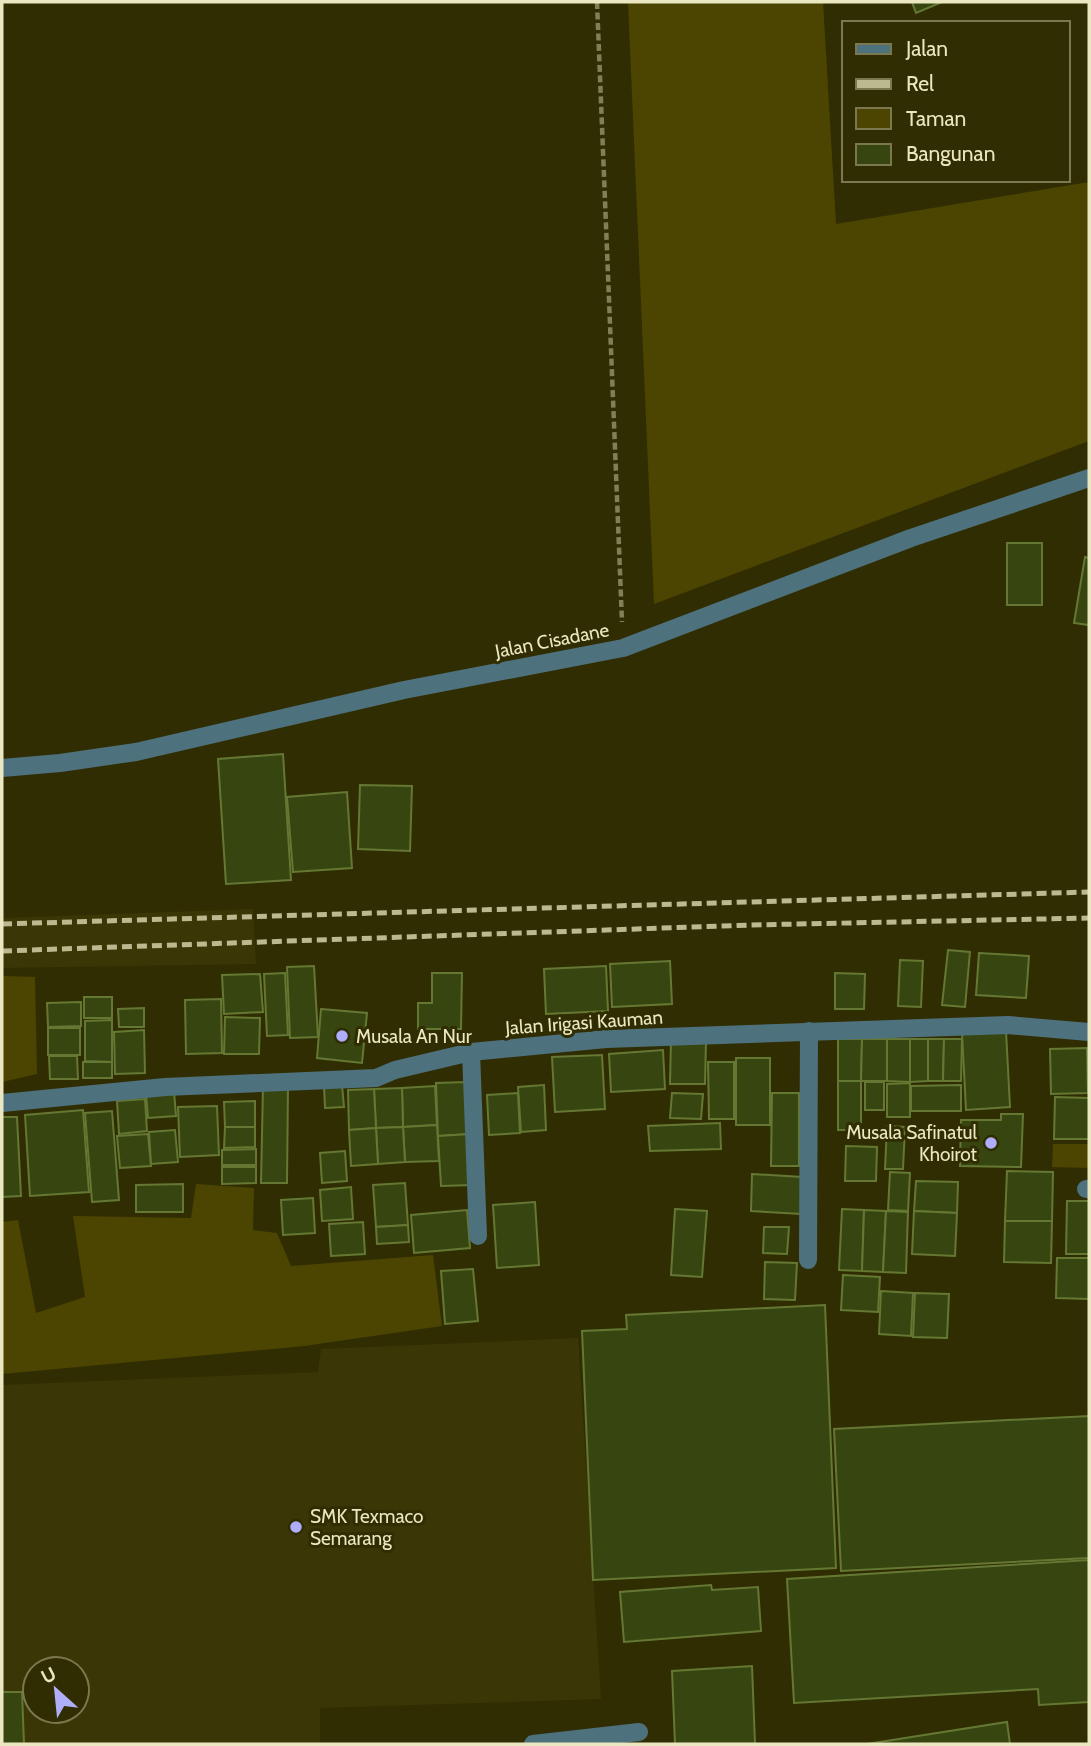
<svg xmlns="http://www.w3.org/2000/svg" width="1091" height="1746" font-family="Cabin,sans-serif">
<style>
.built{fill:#3b3605;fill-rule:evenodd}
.green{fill:#4c4501}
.building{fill:#374610;stroke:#647833;stroke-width:2}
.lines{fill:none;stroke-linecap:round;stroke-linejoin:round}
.path{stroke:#827f56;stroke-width:4.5;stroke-dasharray:7 3.5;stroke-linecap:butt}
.minor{stroke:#4e717e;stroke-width:18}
.rail{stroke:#bcb991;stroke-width:5;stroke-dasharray:10 5;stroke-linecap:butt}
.poi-dot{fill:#aeaefb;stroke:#312d02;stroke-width:2.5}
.labels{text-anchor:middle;stroke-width:6;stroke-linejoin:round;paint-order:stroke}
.street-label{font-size:19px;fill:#eae7c1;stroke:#312d02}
.poi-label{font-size:19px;fill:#eae7c1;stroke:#312d02;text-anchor:start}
</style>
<rect width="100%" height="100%" fill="#312d02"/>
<g class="built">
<polygon points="253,909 256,964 2,968 2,918"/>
<path d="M578 1338 601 1699 320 1708V1744H2V1385L318 1372 321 1349ZM35 1669H77V1711H35Z"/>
</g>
<g class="green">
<polygon points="628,2 823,2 836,224 1089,182 1089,441 654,604"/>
<polygon points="2,976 35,977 37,1074 2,1082"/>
<polygon points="1053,1144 1089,1144 1089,1168 1052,1167"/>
<polygon points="196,1184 254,1188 253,1230 277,1233 291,1266 433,1255 442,1326 304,1346 2,1374 2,1222 18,1220 36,1313 85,1297 73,1216 191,1218"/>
</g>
<g class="building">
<polygon points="912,2 942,2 916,13"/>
<rect x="1007" y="543" width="35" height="62"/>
<polygon points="1085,557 1089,558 1089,625 1074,623"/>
<polygon points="283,754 291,880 226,884 218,759"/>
<polygon points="360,785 412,786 410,851 358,849"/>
<polygon points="347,792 352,868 293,872 287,797"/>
<polygon points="948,950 970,952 965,1007 942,1005"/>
<polygon points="979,953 1029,956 1026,998 976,995"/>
<polygon points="900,960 923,961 921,1007 898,1006"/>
<polygon points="670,961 672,1004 612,1007 610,964"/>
<polygon points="314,966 318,1037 290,1038 287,967"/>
<polygon points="606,966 608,1011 546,1014 544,969"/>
<polygon points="285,973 288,1035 267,1036 264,974"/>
<polygon points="432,973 462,973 461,1029 418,1029 418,1003 432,1003"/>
<polygon points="835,973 865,974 864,1009 835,1009"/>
<polygon points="260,974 263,1012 224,1014 222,975"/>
<rect x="84" y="997" width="28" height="21"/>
<polygon points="221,999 222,1053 186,1054 185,1000"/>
<polygon points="81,1002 81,1026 48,1027 47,1003"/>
<polygon points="144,1008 144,1027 119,1027 118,1009"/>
<polygon points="321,1009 367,1013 362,1063 317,1058"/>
<polygon points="225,1017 260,1018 259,1054 224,1054"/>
<polygon points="112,1020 112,1062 85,1061 85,1021"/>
<rect x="48" y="1028" width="32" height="27"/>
<polygon points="144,1030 145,1073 115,1074 114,1032"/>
<polygon points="1006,1031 1010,1107 966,1110 962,1033"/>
<polygon points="671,1039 706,1040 705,1084 670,1084"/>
<polygon points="838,1039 862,1039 861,1081 838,1081"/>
<polygon points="862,1039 887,1039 887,1081 861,1081"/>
<polygon points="887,1039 910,1039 910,1082 887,1081"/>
<polygon points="910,1039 928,1039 928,1081 910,1082"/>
<polygon points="928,1039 944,1039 943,1081 928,1081"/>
<polygon points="944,1039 962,1039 961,1081 943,1081"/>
<polygon points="1087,1048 1088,1093 1051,1094 1050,1049"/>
<polygon points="663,1050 665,1089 611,1092 609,1054"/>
<polygon points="602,1055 605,1109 555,1112 552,1057"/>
<polygon points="49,1056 77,1056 78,1079 50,1079"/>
<rect x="736" y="1058" width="34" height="67"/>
<rect x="83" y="1062" width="29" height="16"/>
<polygon points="708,1062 734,1062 734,1119 709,1119"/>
<rect x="838" y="1081" width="23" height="49"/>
<polygon points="467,1082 470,1134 438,1136 436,1083"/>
<rect x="865" y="1082" width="19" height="28"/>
<polygon points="910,1083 910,1117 887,1117 887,1084"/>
<polygon points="342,1085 344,1107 325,1108 324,1086"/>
<polygon points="544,1085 546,1130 521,1132 518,1087"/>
<polygon points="961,1085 961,1111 911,1111 911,1086"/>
<polygon points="263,1086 288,1086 287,1183 261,1183"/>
<polygon points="435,1086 437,1125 403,1127 402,1088"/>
<polygon points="402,1088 403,1127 376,1128 374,1089"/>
<polygon points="374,1089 376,1128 349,1130 348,1090"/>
<polygon points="174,1091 176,1116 148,1118 146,1093"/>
<polygon points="518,1093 520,1133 489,1135 487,1095"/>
<polygon points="672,1093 703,1094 701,1119 670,1118"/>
<polygon points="772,1093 799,1093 799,1166 771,1166"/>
<polygon points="1055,1097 1089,1098 1089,1139 1054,1139"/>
<polygon points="145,1099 147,1131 119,1134 117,1101"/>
<polygon points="255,1101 255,1127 225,1127 224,1102"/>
<polygon points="217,1106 219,1155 180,1157 178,1107"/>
<polygon points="83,1110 89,1192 30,1196 25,1115"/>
<polygon points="112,1111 119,1200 92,1202 85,1113"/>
<polygon points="1001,1114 1023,1114 1021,1167 960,1166 961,1120 1001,1120"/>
<polygon points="2,1117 17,1117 21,1196 2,1197"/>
<polygon points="720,1123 721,1149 650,1151 648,1126"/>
<polygon points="437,1125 439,1161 405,1162 403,1127"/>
<polygon points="887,1126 905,1127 903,1169 885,1169"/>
<polygon points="225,1127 255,1127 255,1147 224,1148"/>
<polygon points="403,1127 405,1162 378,1164 376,1128"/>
<polygon points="376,1128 378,1164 351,1166 349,1130"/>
<polygon points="175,1130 178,1162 151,1164 149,1132"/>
<polygon points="148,1134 151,1166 120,1168 117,1136"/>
<polygon points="470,1134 472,1185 441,1186 438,1136"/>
<polygon points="846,1146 877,1147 876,1181 845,1181"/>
<polygon points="256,1149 256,1165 222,1165 222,1150"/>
<polygon points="345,1151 347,1181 322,1183 320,1153"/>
<polygon points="222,1167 256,1167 256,1183 222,1184"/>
<polygon points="1007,1171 1053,1172 1052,1221 1005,1221"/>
<polygon points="890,1172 910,1173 908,1211 888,1210"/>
<polygon points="752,1174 802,1177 801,1214 751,1211"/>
<polygon points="916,1181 958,1182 957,1213 914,1211"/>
<polygon points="405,1183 408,1225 376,1227 373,1185"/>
<polygon points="183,1184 183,1212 136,1212 136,1185"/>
<polygon points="351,1187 353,1219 322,1221 320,1190"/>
<polygon points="313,1198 315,1233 283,1235 281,1200"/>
<polygon points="1067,1201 1089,1201 1089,1254 1066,1254"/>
<polygon points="535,1202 539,1265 497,1268 493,1205"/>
<polygon points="675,1209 707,1211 702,1277 671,1275"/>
<polygon points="842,1209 864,1210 862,1271 839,1270"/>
<polygon points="467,1210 470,1248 414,1253 411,1215"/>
<polygon points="864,1210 886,1211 883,1272 862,1271"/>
<polygon points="886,1211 908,1212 906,1273 883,1272"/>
<polygon points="914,1211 957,1213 955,1256 912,1254"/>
<polygon points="1005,1221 1052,1221 1051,1263 1004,1262"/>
<polygon points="363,1222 365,1254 331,1256 329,1224"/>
<polygon points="408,1225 409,1242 377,1244 376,1227"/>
<polygon points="764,1227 789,1227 787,1254 763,1253"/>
<polygon points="1057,1258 1089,1258 1089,1299 1056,1298"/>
<polygon points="765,1262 797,1263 795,1300 764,1299"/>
<polygon points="473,1269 478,1321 445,1324 441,1271"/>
<polygon points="843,1275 880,1277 878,1312 841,1310"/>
<polygon points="881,1291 913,1293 911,1336 879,1334"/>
<polygon points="915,1293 949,1294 947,1338 913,1337"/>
<polygon points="825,1305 836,1568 593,1580 582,1331 627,1329 626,1315"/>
<polygon points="1089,1416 1089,1558 841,1571 834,1429"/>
<polygon points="1089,1560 1089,1702 1039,1705 1038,1689 794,1703 787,1579"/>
<polygon points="711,1585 712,1590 758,1587 761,1631 624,1642 620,1592"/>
<polygon points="752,1666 755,1744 675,1744 672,1671"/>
<polygon points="2,1692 22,1692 24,1744 2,1744"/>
<polygon points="1007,1722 1010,1744 867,1744"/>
</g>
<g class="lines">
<polyline class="path" points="597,2 622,622"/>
<g class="minor">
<polyline points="2,768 60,763 136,752 404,690 623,648 911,538 1089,478"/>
<polyline points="471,1052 478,1236"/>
<polyline points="2,1103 165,1087 376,1078 395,1070 471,1052 606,1039 1008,1025 1089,1032"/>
<polyline points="1086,1189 1089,1189"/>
<polyline points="808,1260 809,1031"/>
<polyline points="533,1744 639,1732"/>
</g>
<g class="rail">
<polyline points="2,924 1089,892"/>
<polyline points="2,951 751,925 1089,918"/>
</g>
</g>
<g class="poi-dot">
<circle cx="342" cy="1036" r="7"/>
<circle cx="991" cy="1143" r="7"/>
<circle cx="296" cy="1527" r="7"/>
</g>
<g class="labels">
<g class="street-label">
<text transform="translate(552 640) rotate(-11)" y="7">Jalan Cisadane</text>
<text transform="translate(584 1022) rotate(-4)" y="7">Jalan Irigasi Kauman</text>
</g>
<g class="poi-label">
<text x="356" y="1043">Musala An Nur</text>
<text x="977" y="1139" text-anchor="end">Musala Safinatul<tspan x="977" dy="22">Khoirot</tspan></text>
<text x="310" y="1523">SMK Texmaco<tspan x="310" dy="22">Semarang</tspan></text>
</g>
</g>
<rect width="1091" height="1746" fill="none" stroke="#eae7c1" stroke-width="7"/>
<rect x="842" y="21" width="228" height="161" fill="#312d02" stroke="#7b774e" stroke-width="2"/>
<rect x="856" y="44" width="35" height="10" fill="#4e717e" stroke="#7b774e" stroke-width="2"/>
<text x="906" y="56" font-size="21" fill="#eae7c1">Jalan</text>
<rect x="856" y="79" width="35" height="10" fill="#bcb991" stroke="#7b774e" stroke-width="2"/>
<text x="906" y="91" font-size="21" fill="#eae7c1">Rel</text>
<rect x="856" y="108" width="35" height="21" fill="#4c4501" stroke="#7b774e" stroke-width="2"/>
<text x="906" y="126" font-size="21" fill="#eae7c1">Taman</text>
<rect x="856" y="144" width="35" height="21" fill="#374610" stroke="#7b774e" stroke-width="2"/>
<text x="906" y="161" font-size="21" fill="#eae7c1">Bangunan</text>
<g transform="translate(56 1690) rotate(333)"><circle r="33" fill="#312d02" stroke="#7b774e" stroke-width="2"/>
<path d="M0-5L12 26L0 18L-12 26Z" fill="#aeaefb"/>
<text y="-10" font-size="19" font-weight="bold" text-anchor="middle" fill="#eae7c1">U</text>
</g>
</svg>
